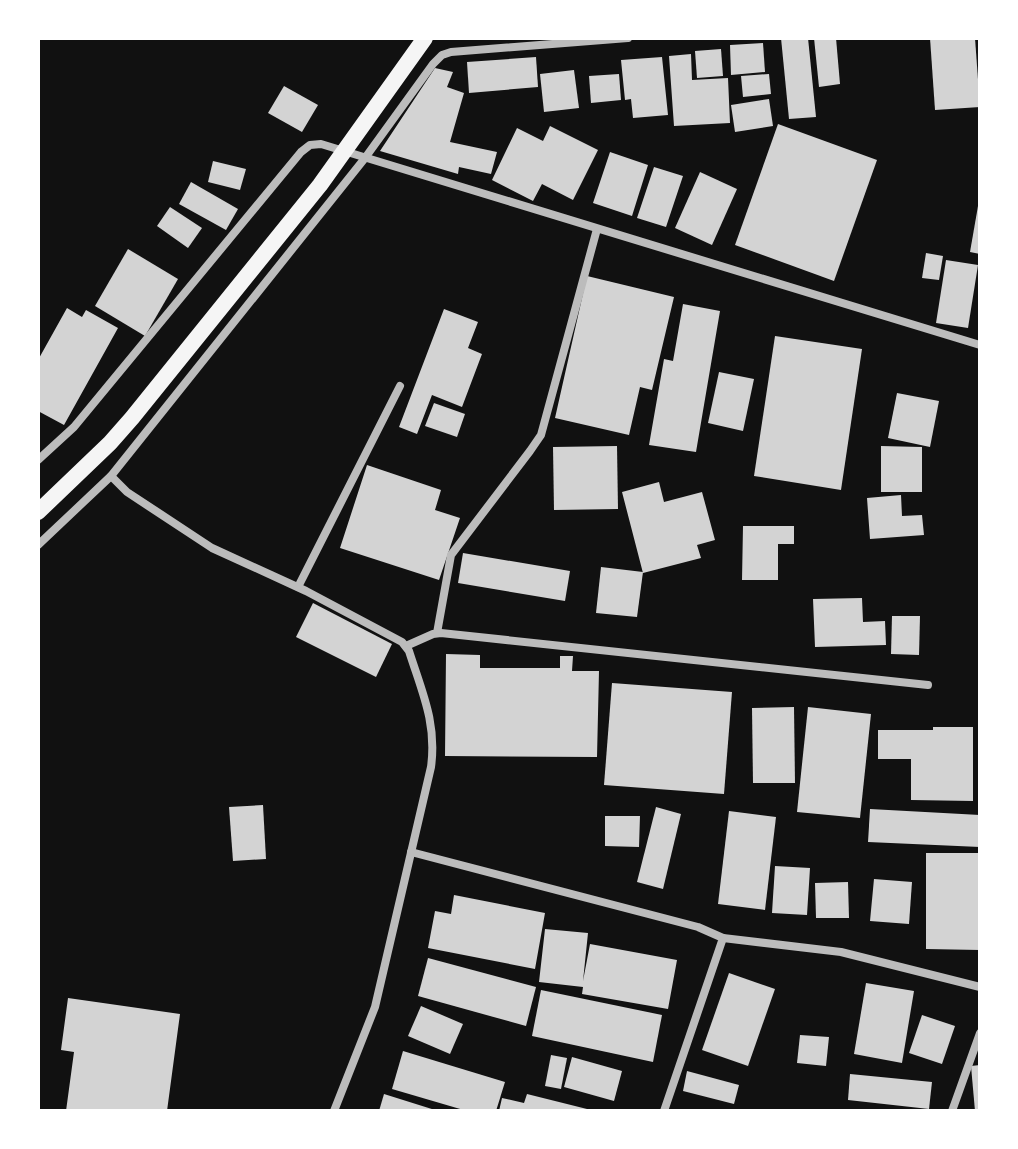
<svg xmlns="http://www.w3.org/2000/svg" width="1018" height="1149" font-family="Quicksand,sans-serif">
<style>
.building{fill:#d3d3d3}
.lines{fill:none;stroke-linecap:round;stroke-linejoin:round}
.minor{stroke:#bcbcbc;stroke-width:8}
.secondary{stroke:#f5f5f5;stroke-width:16}
</style>
<rect width="100%" height="100%" fill="#111"/>
<g class="building">
<polygon points="781,38 808,38 816,117 789,119"/>
<polygon points="814,38 836,38 840,84 819,87"/>
<polygon points="930,38 975,38 980,107 935,110"/>
<polygon points="763,43 765,72 731,75 730,45"/>
<polygon points="721,49 723,76 697,78 695,51"/>
<polygon points="691,54 692,80 728,78 730,123 674,126 669,56"/>
<polygon points="536,57 538,87 469,93 467,62"/>
<polygon points="662,57 668,115 633,118 631,99 625,100 621,60"/>
<polygon points="435,68 453,72 447,87 464,93 450,142 497,152 491,174 459,167 458,174 380,151"/>
<polygon points="574,70 579,108 544,112 540,74"/>
<polygon points="619,74 621,100 591,103 589,76"/>
<polygon points="769,74 771,94 743,97 741,76"/>
<polygon points="284,86 318,105 302,132 268,113"/>
<polygon points="769,99 773,126 735,132 731,105"/>
<polygon points="778,124 877,160 834,281 735,245"/>
<polygon points="550,126 598,150 573,200 542,184 533,201 492,180 517,128 543,141"/>
<polygon points="610,152 648,165 632,216 593,203"/>
<polygon points="213,161 246,169 240,190 208,182"/>
<polygon points="654,167 683,176 666,227 637,218"/>
<polygon points="700,172 737,189 712,245 675,228"/>
<polygon points="191,182 238,209 226,230 179,204"/>
<polygon points="978,206 980,206 980,254 970,252"/>
<polygon points="170,207 202,228 188,248 157,226"/>
<polygon points="128,249 178,279 145,336 95,306"/>
<polygon points="926,253 943,256 939,280 922,278"/>
<polygon points="946,260 978,265 968,328 936,323"/>
<polygon points="587,276 674,297 652,390 640,387 629,435 555,418"/>
<polygon points="683,304 720,311 696,452 649,445 664,359 673,361"/>
<polygon points="67,308 82,317 86,310 118,328 64,425 38,411 38,360"/>
<polygon points="444,309 478,322 468,348 482,354 462,407 432,395 417,434 399,427"/>
<polygon points="775,336 862,349 841,490 754,476"/>
<polygon points="719,372 754,379 743,431 708,423"/>
<polygon points="897,393 939,401 930,447 888,438"/>
<polygon points="434,403 465,414 457,437 425,426"/>
<polygon points="617,446 618,509 554,510 553,447"/>
<polygon points="881,446 922,447 922,492 881,492"/>
<polygon points="367,465 441,490 435,510 460,518 439,580 340,548"/>
<polygon points="659,482 664,502 702,492 715,540 697,545 701,558 643,573 622,492"/>
<polygon points="901,495 902,516 922,515 924,535 870,539 867,498"/>
<polygon points="743,526 794,526 794,544 778,544 778,580 742,580"/>
<polygon points="463,553 570,571 565,601 458,583"/>
<polygon points="601,567 643,572 637,617 596,613"/>
<polygon points="862,598 863,622 885,621 886,645 815,647 813,599"/>
<polygon points="313,603 392,644 376,677 296,637"/>
<polygon points="892,616 920,616 919,655 891,654"/>
<polygon points="446,654 480,655 480,668 560,668 560,656 573,656 572,671 599,671 597,757 445,756"/>
<polygon points="612,683 732,692 724,794 604,785"/>
<polygon points="794,707 795,783 753,783 752,708"/>
<polygon points="808,707 871,714 860,818 797,812"/>
<polygon points="933,727 973,727 973,801 911,800 911,759 878,759 878,730 933,730"/>
<polygon points="263,805 266,859 233,861 229,807"/>
<polygon points="656,807 681,814 663,889 637,882"/>
<polygon points="870,809 980,815 980,847 868,842"/>
<polygon points="729,811 776,817 765,910 718,904"/>
<polygon points="605,816 640,816 639,847 605,846"/>
<polygon points="926,853 980,853 980,950 926,949"/>
<polygon points="775,866 810,868 807,915 772,913"/>
<polygon points="874,879 912,882 909,924 870,921"/>
<polygon points="848,882 849,918 816,918 815,883"/>
<polygon points="454,895 545,913 535,969 428,948 435,911 451,914"/>
<polygon points="545,929 588,933 583,981 590,944 677,960 668,1009 582,994 583,987 539,982"/>
<polygon points="428,958 536,987 526,1026 418,996"/>
<polygon points="729,973 775,989 748,1066 702,1050"/>
<polygon points="866,983 914,991 902,1063 854,1054"/>
<polygon points="541,990 662,1015 653,1062 532,1036"/>
<polygon points="68,998 180,1014 167,1111 66,1111 74,1052 61,1050"/>
<polygon points="421,1006 463,1024 450,1054 408,1036"/>
<polygon points="922,1015 955,1026 942,1064 909,1053"/>
<polygon points="800,1035 829,1037 826,1066 797,1063"/>
<polygon points="403,1051 505,1082 496,1111 467,1111 392,1089"/>
<polygon points="551,1055 567,1058 561,1089 545,1086"/>
<polygon points="572,1057 622,1071 614,1101 564,1087"/>
<polygon points="980,1065 980,1111 975,1111 971,1066"/>
<polygon points="687,1071 739,1085 734,1104 683,1091"/>
<polygon points="850,1074 932,1082 929,1109 848,1100"/>
<polygon points="384,1094 435,1110 435,1111 379,1111"/>
<polygon points="527,1094 591,1110 590,1111 499,1111 502,1098 524,1103"/>
</g>
<g class="lines">
<g class="minor">
<polyline points="38,460 74,427 301,152 310,145 321,144 980,345"/>
<path d="M111 476 127 492 212 548 306 591 402 642 409 651C422 692 437 723 431 767L375 1007 334 1111"/>
<polyline points="38,545 111,476 365,158 433,64 442,55 451,52 628,38"/>
<polyline points="298,587 400,386"/>
<polyline points="437,633 451,555 530,451 541,435 597,229"/>
<polyline points="406,646 433,634 441,633 928,685"/>
<polyline points="411,852 698,927 723,938 664,1111"/>
<polyline points="723,938 841,952 980,987"/>
<polyline points="952,1111 980,1033"/>
</g>
<polyline class="secondary" points="38,512 110,443 132,418 320,185 425,38"/>
</g>
<rect width="1018" height="1149" fill="none" stroke="#ffffff" stroke-width="80"/>
</svg>
